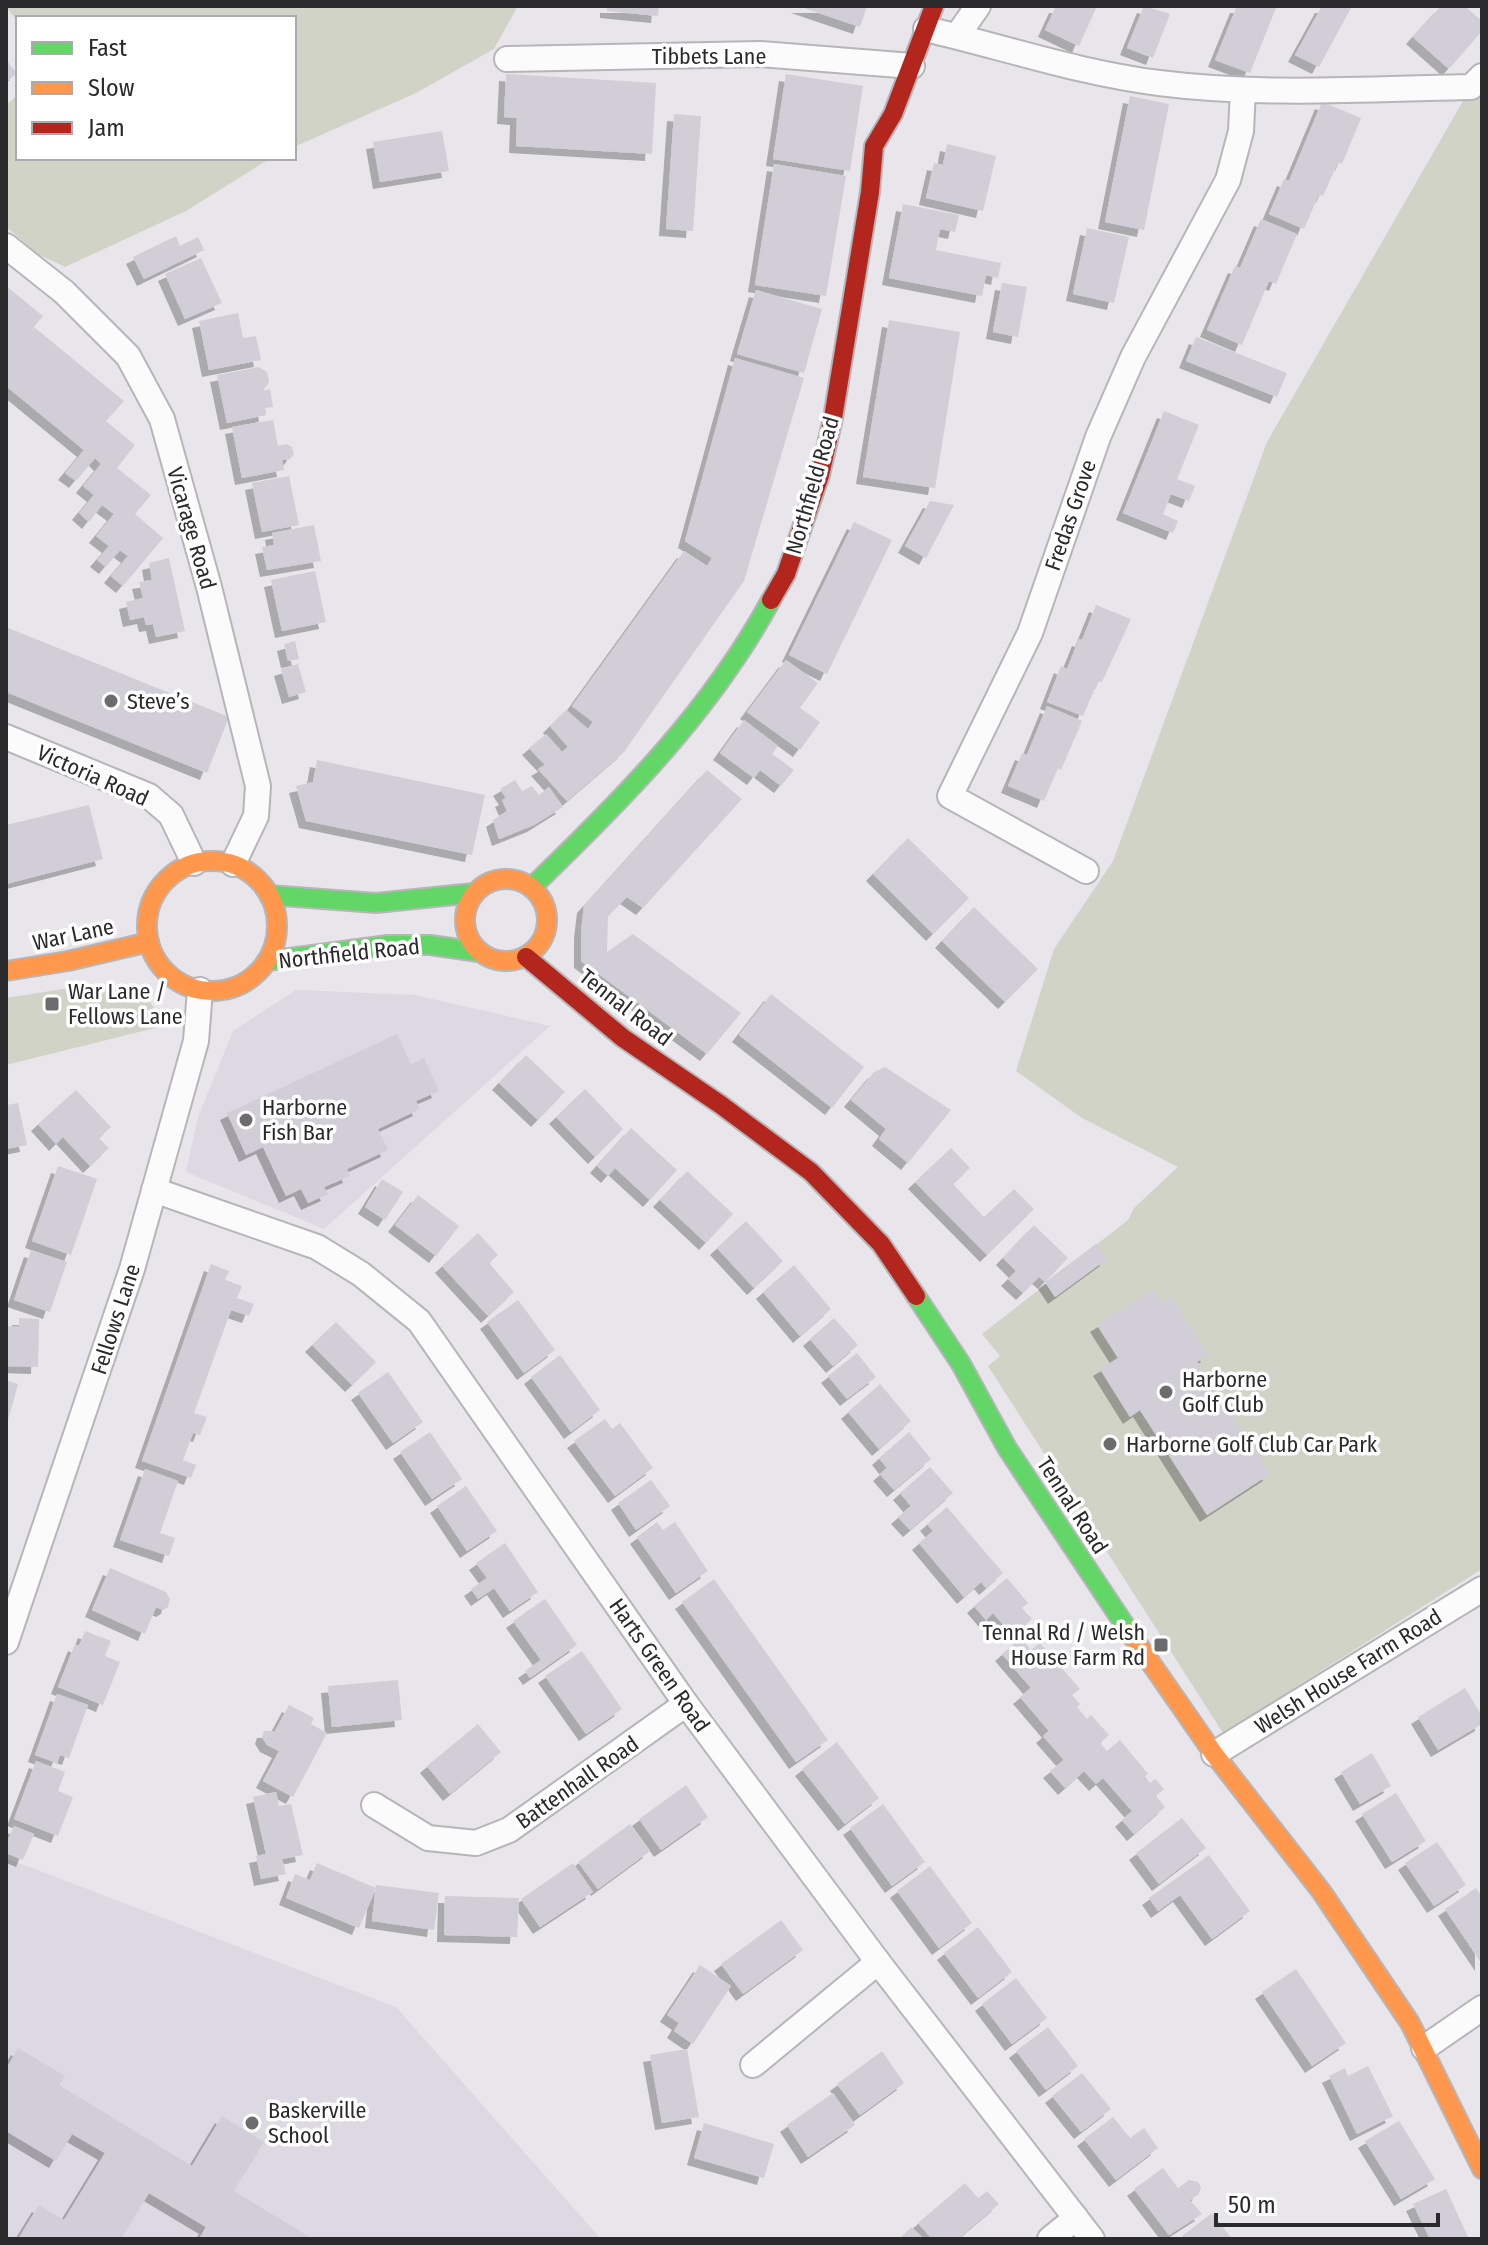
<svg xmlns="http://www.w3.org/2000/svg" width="1488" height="2245" font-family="'Fira Sans Condensed',sans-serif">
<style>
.built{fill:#ddd9e3}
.green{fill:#d1d3c7}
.building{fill:#d1ced7;filter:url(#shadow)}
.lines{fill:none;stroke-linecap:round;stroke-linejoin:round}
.street-casing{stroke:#b6b5b8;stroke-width:28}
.fast-casing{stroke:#b6b5b8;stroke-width:22}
.slow-casing{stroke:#b6b5b8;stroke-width:22}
.jam-casing{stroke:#b6b5b8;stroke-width:22}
.street{stroke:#fcfbfc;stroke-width:24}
.fast{stroke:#63d668;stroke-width:18}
.slow{stroke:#ff974d;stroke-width:18}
.jam{stroke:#b3261e;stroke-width:18}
.poi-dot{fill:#6c6b6e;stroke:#fff;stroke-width:3}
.labels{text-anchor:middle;stroke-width:7;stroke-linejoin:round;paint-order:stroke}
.street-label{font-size:22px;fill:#2a292c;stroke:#fff}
.poi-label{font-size:22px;fill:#2a292c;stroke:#fff;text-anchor:start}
</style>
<defs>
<filter id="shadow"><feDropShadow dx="-7" dy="7" stdDeviation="0" flood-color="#0004"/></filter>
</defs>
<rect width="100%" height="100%" fill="#e8e6ea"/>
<g class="built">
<polygon points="296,990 415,995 550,1026 324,1229 186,1172 198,1117 233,1031"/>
<polygon points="6,1858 396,2007 601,2239 6,2239"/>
</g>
<g class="green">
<polygon points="518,6 494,49 416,93 294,147 294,18 18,18 18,22 6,7"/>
<polygon points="1471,87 1482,89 1482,1569 1223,1733 988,1366 1000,1356 982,1334 1128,1220 1134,1208 1178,1167 1082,1118 1016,1071 1054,949 1113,861 1267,442"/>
<polygon points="18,95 18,158 271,158 186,211 65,267 40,255 6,227 6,105"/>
<polygon points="76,987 139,988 167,1025 6,1065 6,998"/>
</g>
<g class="building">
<polygon points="607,6 659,6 658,16 607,11"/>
<polygon points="798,6 867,6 860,27"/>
<polygon points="1056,6 1097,6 1079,46 1045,30"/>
<polygon points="1144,6 1170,14 1153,58 1127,48"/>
<polygon points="1237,6 1276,8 1250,73 1215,60"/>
<polygon points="1322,6 1352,6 1319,67 1295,55"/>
<polygon points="1441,6 1465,6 1482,21 1482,31 1449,69 1413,37"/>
<polygon points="6,60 17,73 6,82"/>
<polygon points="506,74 656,83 652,154 516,146 517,118 504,117"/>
<polygon points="786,74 863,86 850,171 773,159"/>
<polygon points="1130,96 1169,104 1144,230 1105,222"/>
<polygon points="1322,102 1361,118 1342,164 1338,162 1323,196 1319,194 1304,229 1269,214 1284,179 1289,181"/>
<polygon points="674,114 701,116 693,231 666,229"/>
<polygon points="442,131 449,171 380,182 373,142"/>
<polygon points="947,144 996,156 983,211 926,198 934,163 943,165"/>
<polygon points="774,164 846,176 826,296 755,285"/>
<polygon points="903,204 959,215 955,232 940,229 936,250 1001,263 998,278 986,275 982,296 889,278"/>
<polygon points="1261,219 1297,234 1276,284 1269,281 1242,345 1207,330 1235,266 1240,268"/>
<polygon points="1087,228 1129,237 1114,303 1073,294"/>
<polygon points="176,236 180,246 198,237 204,250 144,279 133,257"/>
<polygon points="201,258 222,303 185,319 165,274"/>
<polygon points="1002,283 1027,287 1018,337 993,332"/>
<polygon points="6,286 43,316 34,327 124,401 106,421 135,445 117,468 151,495 135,514 163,538 123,586 111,576 128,556 120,550 106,567 97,560 109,546 96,536 114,514 102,505 89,522 79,513 94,495 83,486 101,464 95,458 76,481 65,473 84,450 6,386"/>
<polygon points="756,290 822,309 804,373 737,354"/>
<polygon points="238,313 243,338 256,336 261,360 209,370 199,321"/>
<polygon points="889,320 960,332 935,488 863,477"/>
<polygon points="1196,337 1287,373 1277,397 1186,361"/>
<polygon points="735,358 804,378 744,581 624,752 567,801 538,769 545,765 529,748 546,734 562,752 568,747 550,726 566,710 588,729 593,722 572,706 684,551 707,566 712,558 685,541"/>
<polygon points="259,367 267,372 269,382 263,391 270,389 273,407 265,408 266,415 227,423 217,375"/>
<polygon points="1164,411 1199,425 1177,479 1195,486 1189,501 1171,494 1163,514 1178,521 1173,533 1123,513"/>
<polygon points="273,420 278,446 287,444 292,447 294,454 290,459 282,460 284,470 242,478 232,427"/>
<polygon points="289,476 299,525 262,532 252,483"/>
<polygon points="930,501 954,505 926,558 905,546"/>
<polygon points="854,522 892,540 827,674 789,655"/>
<polygon points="314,525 321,561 267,570 262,547 274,545 272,533"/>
<polygon points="169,558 185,631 156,637 153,624 146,625 144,617 130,620 126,602 143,598 139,582 152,580 149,563"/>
<polygon points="315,571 326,622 282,631 271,580"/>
<polygon points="1096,605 1131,619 1102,682 1098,681 1083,716 1047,702 1061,666 1067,669 1079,639 1082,640"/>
<polygon points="6,627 229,717 207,773 6,692"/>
<polygon points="295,641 299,659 288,661 284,644"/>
<polygon points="786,660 818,683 800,708 820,722 800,750 747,712"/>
<polygon points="298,664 306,692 289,697 281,669"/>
<polygon points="1047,706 1082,721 1061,770 1058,768 1044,801 1008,786 1022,753 1027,755"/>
<polygon points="744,720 778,746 772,754 794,770 781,786 760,770 754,778 720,753"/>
<polygon points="317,760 485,795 472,855 306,821 296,786 313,782"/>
<polygon points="707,770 742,799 643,908 627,897 608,916 607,952 633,934 741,1013 707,1054 581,961 581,931 584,906"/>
<polygon points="515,780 522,791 532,786 539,795 549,787 563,807 534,825 499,839 493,820 507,811 502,800 506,798 500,789"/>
<polygon points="89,805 103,859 6,884 6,825"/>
<polygon points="908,838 969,898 933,934 873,874"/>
<polygon points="974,907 1038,969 1005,1002 942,941"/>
<polygon points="771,994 864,1067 832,1108 739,1035"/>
<polygon points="397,1034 411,1064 424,1058 439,1091 416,1101 420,1109 378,1129 388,1150 347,1169 350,1176 324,1187 328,1194 308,1203 301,1189 286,1196 263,1147 246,1155 227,1113"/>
<polygon points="526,1055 565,1092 538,1120 499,1083"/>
<polygon points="885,1067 951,1110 908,1163 879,1139 886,1129 851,1100 874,1072"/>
<polygon points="585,1089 623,1129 595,1157 556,1117"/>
<polygon points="76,1090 111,1127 99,1138 109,1148 90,1166 63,1137 56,1144 38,1124"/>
<polygon points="18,1103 27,1145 6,1149 6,1105"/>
<polygon points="631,1128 677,1170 650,1200 615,1168 608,1176 597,1166"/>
<polygon points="951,1148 970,1168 953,1184 984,1217 1014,1189 1034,1209 987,1255 915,1182"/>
<polygon points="58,1166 97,1179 71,1255 32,1241"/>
<polygon points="687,1171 733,1214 706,1243 660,1200"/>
<polygon points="382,1179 403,1192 385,1220 365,1207"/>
<polygon points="418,1195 459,1226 436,1256 395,1225"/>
<polygon points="746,1221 783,1261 754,1288 717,1248"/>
<polygon points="1034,1225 1068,1258 1045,1282 1039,1277 1023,1293 1008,1279 1016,1271 1003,1258"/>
<polygon points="478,1233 498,1255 489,1263 514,1292 488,1316 442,1266"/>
<polygon points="1096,1244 1107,1259 1055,1297 1045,1282"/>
<polygon points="31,1250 67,1262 50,1312 14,1300"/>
<polygon points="211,1264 229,1271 225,1280 242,1286 237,1298 254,1304 249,1316 231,1310 194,1413 207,1417 200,1435 193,1433 183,1460 196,1465 191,1478 142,1461"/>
<polygon points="794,1265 831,1309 800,1336 763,1292"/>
<polygon points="1153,1290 1162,1303 1171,1297 1208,1355 1197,1362 1270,1474 1207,1515 1140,1410 1130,1417 1100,1369 1118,1358 1097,1325"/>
<polygon points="518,1300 555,1350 524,1373 487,1322"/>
<polygon points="19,1318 39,1319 38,1367 6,1366 8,1326 19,1327"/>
<polygon points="834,1318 858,1345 833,1366 810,1339"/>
<polygon points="336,1322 376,1362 352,1385 312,1345"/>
<polygon points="857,1353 876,1377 847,1399 828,1376"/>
<polygon points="560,1355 600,1410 571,1432 531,1377"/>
<polygon points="388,1372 423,1422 393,1443 358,1393"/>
<polygon points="6,1380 18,1384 7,1424 6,1424"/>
<polygon points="880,1384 911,1421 879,1449 848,1412"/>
<polygon points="605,1419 612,1429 620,1423 653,1468 615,1496 574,1441"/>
<polygon points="430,1432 462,1479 432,1499 400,1452"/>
<polygon points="909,1432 931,1459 894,1490 880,1474 887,1468 879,1458"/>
<polygon points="930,1467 953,1493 910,1530 898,1517 911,1506 900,1493"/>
<polygon points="145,1469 178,1481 160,1533 175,1538 169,1556 120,1540"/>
<polygon points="651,1480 670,1506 636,1530 618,1503"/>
<polygon points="466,1486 497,1531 467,1551 437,1506"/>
<polygon points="947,1507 1003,1573 986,1588 981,1582 964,1597 919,1543 933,1531 927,1524"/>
<polygon points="657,1522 663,1530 675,1522 708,1571 676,1593 637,1537"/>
<polygon points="505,1543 538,1592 510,1611 494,1588 478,1599 471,1589 487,1578 476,1563"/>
<polygon points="110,1568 166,1592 170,1599 168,1607 163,1610 156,1607 145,1634 92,1610"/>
<polygon points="1007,1578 1028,1603 1022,1608 1032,1619 1013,1636 993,1613 986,1620 974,1606"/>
<polygon points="714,1579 828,1740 796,1762 682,1602"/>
<polygon points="545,1599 577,1645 530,1678 525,1671 541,1660 513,1621"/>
<polygon points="85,1631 111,1641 105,1656 120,1662 103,1705 58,1687 75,1644 79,1646"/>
<polygon points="1021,1638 1031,1650 1040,1643 1080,1689 1072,1695 1080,1704 1077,1707 1087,1719 1091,1715 1109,1735 1100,1743 1107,1751 1120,1740 1148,1774 1145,1776 1150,1783 1155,1779 1164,1789 1156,1796 1165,1807 1134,1834 1122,1820 1132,1811 1103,1778 1096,1784 1084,1771 1065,1788 1050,1771 1064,1760 1043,1736 1049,1731 1020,1697 1031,1688 1002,1654"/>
<polygon points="582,1651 622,1709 586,1734 545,1676"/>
<polygon points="398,1680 402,1720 332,1727 328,1686"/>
<polygon points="1465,1688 1482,1716 1482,1724 1438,1750 1418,1717"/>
<polygon points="57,1694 88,1705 69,1758 60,1755 57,1763 35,1755"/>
<polygon points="289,1705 314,1718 311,1724 327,1733 293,1797 263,1781 279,1751 267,1745 262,1737 264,1731 275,1731"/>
<polygon points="478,1724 501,1752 450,1794 427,1766"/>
<polygon points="837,1742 879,1798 845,1824 802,1769"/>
<polygon points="1372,1753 1391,1786 1360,1804 1341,1772"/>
<polygon points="36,1761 65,1772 58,1791 73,1797 58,1836 14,1819"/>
<polygon points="686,1785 708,1817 661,1850 639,1819"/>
<polygon points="276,1792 279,1806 291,1804 303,1855 282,1859 286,1874 261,1879 256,1856 266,1854 253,1797"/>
<polygon points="1396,1793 1426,1841 1392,1862 1362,1814"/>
<polygon points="883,1804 925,1862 892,1886 850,1828"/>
<polygon points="1182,1818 1206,1848 1159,1884 1136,1853"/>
<polygon points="630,1824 650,1851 598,1889 578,1862"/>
<polygon points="14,1826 34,1834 23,1860 6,1853 6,1844"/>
<polygon points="1437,1842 1466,1885 1434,1906 1405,1863"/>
<polygon points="1209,1855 1250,1911 1212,1939 1180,1895 1158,1911 1149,1898"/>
<polygon points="317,1863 376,1888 359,1928 286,1898 295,1874 310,1880"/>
<polygon points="573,1863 593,1892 540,1927 521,1899"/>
<polygon points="930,1866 972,1923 939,1948 897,1891"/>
<polygon points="376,1885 439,1893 434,1930 372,1921"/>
<polygon points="1476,1888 1482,1897 1482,1964 1445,1909"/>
<polygon points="445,1896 519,1898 517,1937 444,1935"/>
<polygon points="781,1920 803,1950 743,1994 721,1964"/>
<polygon points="978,1927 1012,1972 978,1998 944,1953"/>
<polygon points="700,1965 731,1986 693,2044 674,2031 679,2023 667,2015"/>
<polygon points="1296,1969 1346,2043 1312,2066 1262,1992"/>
<polygon points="1016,1978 1047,2018 1012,2044 982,2004"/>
<polygon points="1048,2027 1078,2066 1046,2090 1016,2051"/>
<polygon points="18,2048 65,2076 59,2085 192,2166 222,2116 264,2142 234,2191 313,2239 199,2239 206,2227 149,2193 121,2239 18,2239 39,2205 64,2220 105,2153 72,2134 56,2161 6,2131 6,2069"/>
<polygon points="687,2049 699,2117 662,2123 650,2055"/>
<polygon points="882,2051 904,2083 860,2115 837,2084"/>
<polygon points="1368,2066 1393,2116 1357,2134 1329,2076 1345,2068 1348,2076"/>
<polygon points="1082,2073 1111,2109 1081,2132 1052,2096"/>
<polygon points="833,2093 855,2125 808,2157 787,2125"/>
<polygon points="1113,2117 1130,2138 1144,2128 1158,2148 1116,2180 1084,2139"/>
<polygon points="1399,2121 1435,2179 1401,2199 1365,2141"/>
<polygon points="704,2123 774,2144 764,2178 694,2158"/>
<polygon points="1163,2168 1178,2188 1189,2180 1198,2182 1201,2187 1199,2194 1190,2200 1202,2214 1169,2235 1134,2189"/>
<polygon points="965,2183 978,2198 987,2191 999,2204 958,2239 932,2239 918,2223"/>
<polygon points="1446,2189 1469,2239 1430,2239 1413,2204"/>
<polygon points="1212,2213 1232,2239 1185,2239 1182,2236"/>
<polygon points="911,2227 924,2239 900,2239"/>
</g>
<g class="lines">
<g class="street-casing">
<g id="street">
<path d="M926 29C1003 47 1079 73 1159 83 1262 96 1367 89 1471 87L1482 76"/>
<polyline points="957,36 978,6"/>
<polyline points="507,59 760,54 912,66"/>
<polyline points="6,246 64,292 128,356 162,419 209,587 258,786 256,816 233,864"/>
<polyline points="6,737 149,796 171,815 194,863"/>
<polyline points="1086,871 950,796 1030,633 1098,437 1133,357 1228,180 1241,131 1243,90"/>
<polyline points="154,1190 317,1247 361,1274 419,1321 686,1704 878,1962 1092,2239"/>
<polyline points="6,1642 132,1269 196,1041 200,990"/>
<polyline points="1214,1754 1482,1589"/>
<polyline points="374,1805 428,1838 476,1843 509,1830 686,1704"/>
<polyline points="1424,2048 1482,2008"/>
<polyline points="753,2065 878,1962"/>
<polyline points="1050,2239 1076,2218"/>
</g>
</g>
<g class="fast-casing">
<g id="fast">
<path d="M532 887C623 799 710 712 771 600"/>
<polyline points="269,895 376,903 474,893"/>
<polyline points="267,961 388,945 430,945 479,952"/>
<polyline points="916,1296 961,1364 1007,1448 1130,1633"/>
</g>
</g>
<g class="slow-casing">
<g id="slow">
<circle cx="212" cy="926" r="65"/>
<circle cx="506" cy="920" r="41"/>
<polyline points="6,971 68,961 149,942"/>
<polyline points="1130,1633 1214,1754 1321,1891 1410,2023 1482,2169"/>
</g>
</g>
<g class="jam-casing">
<g id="jam">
<polyline points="771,600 786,574 820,475 833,418 870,192 874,146 893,114 934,6"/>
<polyline points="526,957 623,1038 721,1105 811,1172 881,1244 916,1296"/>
</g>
</g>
<use href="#street" class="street"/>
<use href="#fast" class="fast"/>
<use href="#slow" class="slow"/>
<use href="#jam" class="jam"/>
</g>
<g class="poi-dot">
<circle cx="111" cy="701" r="8"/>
<rect x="44" y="996" width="16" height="16" rx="4"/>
<circle cx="246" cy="1120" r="8"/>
<circle cx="1166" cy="1392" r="8"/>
<circle cx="1110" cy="1444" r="8"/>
<rect x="1153" y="1637" width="16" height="16" rx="4"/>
<circle cx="252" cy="2123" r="8"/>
</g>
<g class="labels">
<g class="street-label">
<text x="709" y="64">Tibbets Lane</text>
<text transform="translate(812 485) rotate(-74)" y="8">Northfield Road</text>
<text transform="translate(1070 515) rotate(-71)" y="8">Fredas Grove</text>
<text transform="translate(192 528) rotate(74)" y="8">Vicarage Road</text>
<text transform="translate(93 775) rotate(24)" y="8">Victoria Road</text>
<text transform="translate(73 934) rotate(-12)" y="8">War Lane</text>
<text transform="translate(349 953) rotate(-6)" y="8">Northfield Road</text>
<text transform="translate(626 1007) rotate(38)" y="8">Tennal Road</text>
<text transform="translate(115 1319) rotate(-72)" y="8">Fellows Lane</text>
<text transform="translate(1073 1505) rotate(57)" y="8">Tennal Road</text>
<text transform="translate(660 1665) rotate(55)" y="8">Harts Green Road</text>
<text transform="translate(1348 1671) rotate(-32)" y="8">Welsh House Farm Road</text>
<text transform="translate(577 1782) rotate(-35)" y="8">Battenhall Road</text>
</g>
<g class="poi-label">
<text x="127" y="709">Steve’s</text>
<text x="68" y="999">War Lane /<tspan x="68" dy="25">Fellows Lane</tspan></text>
<text x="262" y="1115">Harborne<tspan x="262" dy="25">Fish Bar</tspan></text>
<text x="1182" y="1387">Harborne<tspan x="1182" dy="25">Golf Club</tspan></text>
<text x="1126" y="1452">Harborne Golf Club Car Park</text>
<text x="1145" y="1640" text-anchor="end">Tennal Rd / Welsh<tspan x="1145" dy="25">House Farm Rd</tspan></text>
<text x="268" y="2118">Baskerville<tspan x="268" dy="25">School</tspan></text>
</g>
</g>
<rect width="1488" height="2245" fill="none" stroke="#2a292c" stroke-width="16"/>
<rect x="16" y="16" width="280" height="144" fill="#ffffff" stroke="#aaa9ab" stroke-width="2"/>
<rect x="32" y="42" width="40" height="12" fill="#63d668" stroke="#aaa9ab" stroke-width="2"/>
<text x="88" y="56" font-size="24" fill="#2a292c">Fast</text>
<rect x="32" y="82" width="40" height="12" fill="#ff974d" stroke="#aaa9ab" stroke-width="2"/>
<text x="88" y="96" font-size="24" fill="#2a292c">Slow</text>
<rect x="32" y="122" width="40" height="12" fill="#b3261e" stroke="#aaa9ab" stroke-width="2"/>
<text x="88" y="136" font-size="24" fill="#2a292c">Jam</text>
<path d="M1216 2213v12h222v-12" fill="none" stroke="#2a292c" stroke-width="4"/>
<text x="1228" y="2213" font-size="24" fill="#2a292c" stroke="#ffffff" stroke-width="6" paint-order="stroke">50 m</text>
</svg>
